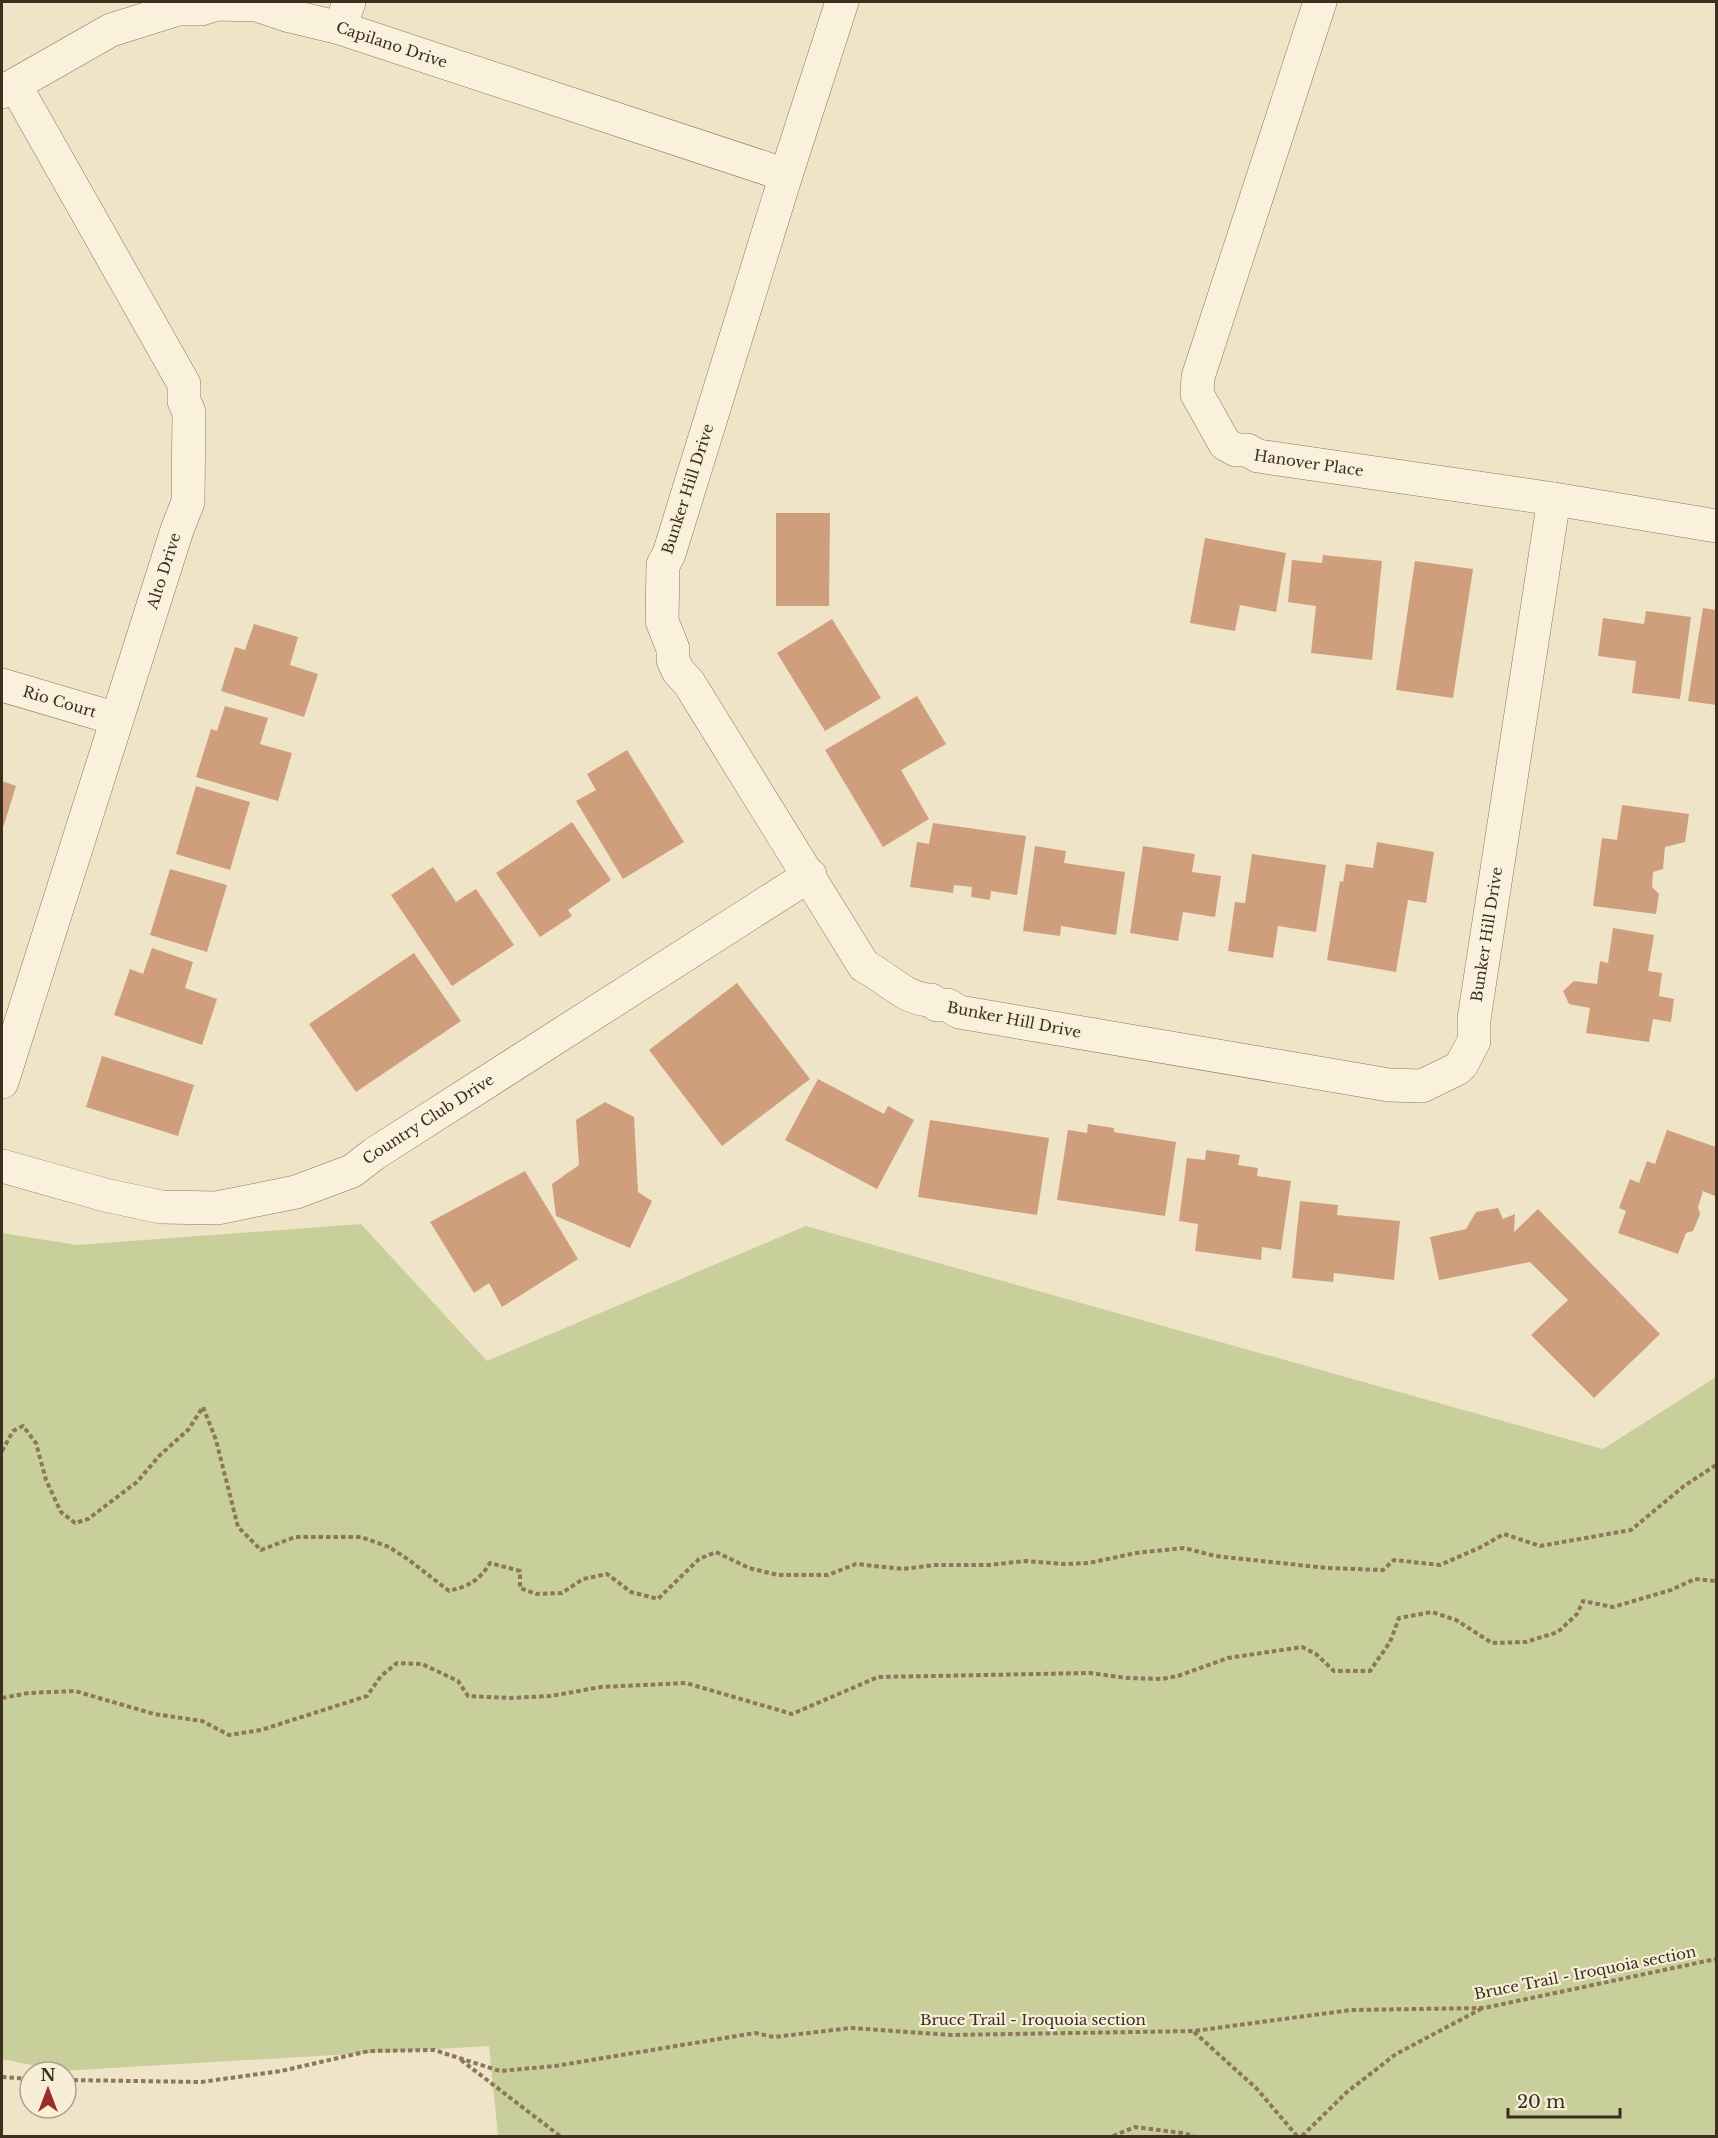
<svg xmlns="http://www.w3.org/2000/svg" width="1718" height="2138" font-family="'Libre Baskerville',serif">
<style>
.green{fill:#c9cf9b}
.building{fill:#cf9f7d}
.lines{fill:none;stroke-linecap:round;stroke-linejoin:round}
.street-casing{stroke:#8d765c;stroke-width:34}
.path{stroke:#8d765c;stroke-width:4;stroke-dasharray:4.5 3;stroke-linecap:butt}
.street{stroke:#faf1dc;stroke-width:33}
.labels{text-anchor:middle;stroke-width:4.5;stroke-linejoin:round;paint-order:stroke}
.street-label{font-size:15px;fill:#3d2e20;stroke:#f7eed8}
</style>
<rect width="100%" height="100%" fill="#f0e4c8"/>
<polygon class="green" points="361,1224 487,1361 806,1226 1603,1449 1716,1377 1716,2136 498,2136 489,2046 61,2071 2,2059 2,1233 77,1245"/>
<g class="building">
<polygon points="776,513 830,513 829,606 776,606"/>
<polygon points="1205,538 1286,553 1276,612 1240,605 1235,631 1190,623"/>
<polygon points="1323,555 1382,561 1372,660 1311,653 1316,606 1288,602 1292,560 1322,563"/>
<polygon points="1415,561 1473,569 1453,698 1396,690"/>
<polygon points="1703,608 1716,610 1716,705 1688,701"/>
<polygon points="1646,611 1691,617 1680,699 1632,693 1636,661 1598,656 1603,618 1644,624"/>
<polygon points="832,619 881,698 825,731 777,653"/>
<polygon points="254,624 298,637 290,665 318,674 304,717 221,691 235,647 245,650"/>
<polygon points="917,696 946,744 901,770 929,819 883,847 825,750"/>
<polygon points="225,706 268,718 260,744 292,753 278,801 196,777 211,729 217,731"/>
<polygon points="627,750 684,842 623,879 576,801 596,790 587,774"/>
<polygon points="2,781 16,786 2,831"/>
<polygon points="196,786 250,802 230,870 176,854"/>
<polygon points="1622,805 1689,814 1685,842 1665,847 1663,869 1653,872 1652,887 1659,894 1656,914 1593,906 1602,838 1617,840"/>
<polygon points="572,822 611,880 568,910 572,916 540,937 496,873"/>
<polygon points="933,823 1026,836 1017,895 991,891 990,900 971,897 972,887 954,885 953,893 910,887 917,842 929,844"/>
<polygon points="1377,842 1434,852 1426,903 1408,900 1396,972 1327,960 1340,881 1343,882 1346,864 1373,868"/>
<polygon points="1035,846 1066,851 1064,863 1125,872 1116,935 1061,926 1060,936 1023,931"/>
<polygon points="1143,846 1195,854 1192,872 1221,876 1215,917 1183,912 1178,941 1130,933"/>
<polygon points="1252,854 1326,865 1316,932 1278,926 1273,958 1228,951 1235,902 1245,903"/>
<polygon points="433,867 456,902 476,889 514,945 452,986 391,895"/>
<polygon points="170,869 227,885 207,952 150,935"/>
<polygon points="1613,928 1654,935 1648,971 1662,973 1659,996 1674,999 1671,1022 1653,1019 1649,1042 1586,1033 1590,1008 1569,1004 1563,991 1574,981 1597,984 1600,961 1608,963"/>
<polygon points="152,948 193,962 185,988 217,999 202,1045 114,1015 130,969 143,974"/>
<polygon points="414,953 461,1021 356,1092 309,1024"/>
<polygon points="737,983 810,1079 722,1146 649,1050"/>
<polygon points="102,1056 194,1085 178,1136 86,1107"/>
<polygon points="818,1079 884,1114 888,1106 914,1120 877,1189 785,1140"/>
<polygon points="605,1102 634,1117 638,1192 652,1201 630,1248 556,1216 552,1184 579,1165 576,1120"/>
<polygon points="930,1120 1049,1138 1037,1215 918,1197"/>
<polygon points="1088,1124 1114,1128 1114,1132 1176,1142 1165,1216 1057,1200 1068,1130 1087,1133"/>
<polygon points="1667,1130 1716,1147 1716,1193 1715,1196 1703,1191 1698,1207 1700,1214 1693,1231 1686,1233 1678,1254 1618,1233 1626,1211 1619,1208 1630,1179 1639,1183 1647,1161 1655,1164"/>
<polygon points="1206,1150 1240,1155 1238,1165 1258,1168 1257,1176 1291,1181 1281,1250 1262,1247 1261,1260 1195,1251 1198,1224 1179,1221 1187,1158 1205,1160"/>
<polygon points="525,1171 578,1259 502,1307 489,1283 474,1293 430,1222"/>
<polygon points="1300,1201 1338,1205 1337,1215 1400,1221 1394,1280 1334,1273 1333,1282 1292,1278"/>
<polygon points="1498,1208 1503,1219 1515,1214 1514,1232 1538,1209 1660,1334 1594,1398 1531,1335 1568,1300 1530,1262 1439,1280 1430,1237 1466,1229 1476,1212"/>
</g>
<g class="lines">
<g class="street-casing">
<g id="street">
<path id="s1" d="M842 2 786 175 669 554 663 565 662 621 673 649V660L678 671 689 683 864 966C887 977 905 1000 931 1000L937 1005H948L959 1012 1389 1085 1422 1086 1457 1069 1462 1064 1474 1041V1019L1554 499"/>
<path id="s2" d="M1320 2 1198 377 1197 394 1225 444 1236 450H1247L1258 456 1554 499 1716 526"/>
<polyline points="340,28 349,2"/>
<path id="s3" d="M2 92 111 30 178 9H201L217 4 257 5 290 16 340 28 786 175"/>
<path id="s4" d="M2 685 117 719"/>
<path id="s5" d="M2 1082 177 530 188 502 189 412 184 401V384L15 85"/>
<path id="s6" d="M2 1166 105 1195 161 1207 217 1208 296 1192 352 1171 374 1154 810 875"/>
</g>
</g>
<g class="path">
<path d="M2 1451 13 1431 23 1426 36 1443 46 1480 61 1512 75 1523 88 1519 137 1482 159 1456 188 1430 203 1407 216 1440 238 1527 261 1550 295 1537H361L389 1547 409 1560 449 1591C469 1586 479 1581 490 1563L520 1571V1588L536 1594 562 1593 583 1579 607 1574 631 1592 658 1599 699 1559 716 1552 749 1568 778 1575H828L856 1564 903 1569 935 1565H989L1025 1561 1064 1564 1089 1563 1136 1553 1184 1548 1215 1556 1327 1568 1383 1570 1394 1560 1440 1565 1479 1548 1504 1534 1540 1546 1631 1530 1684 1486 1716 1465"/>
<polyline points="2,1698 29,1693 75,1691 154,1714 202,1721 229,1735 261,1730 367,1696 381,1676 397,1663 422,1664 458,1681 468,1696 510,1698 551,1696 601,1687 686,1683 792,1714 878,1677 1090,1673 1127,1678 1162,1679 1178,1676 1228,1658 1302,1647 1316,1654 1334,1671 1370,1671 1390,1642 1399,1618 1432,1612 1456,1620 1492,1643 1526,1642 1558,1632 1577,1614 1583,1601 1613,1607 1671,1590 1695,1579 1716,1581"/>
<polyline points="1194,2032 1257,2089 1297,2136"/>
<polyline points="461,2060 560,2136"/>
<polyline points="2,2077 30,2079"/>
<polyline points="66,2080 201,2082 281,2071 369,2051 434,2050 500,2071 555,2066 755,2033 774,2037 851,2028 951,2035 1194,2031 1351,2010 1484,2008 1716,1959"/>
<polyline points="1113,2136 1135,2127 1182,2133 1194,2136"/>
<polyline points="1302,2136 1347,2092 1396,2054 1481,2009"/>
</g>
<use href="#street" class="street"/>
</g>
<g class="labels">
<g class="street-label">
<text dy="5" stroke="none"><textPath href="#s3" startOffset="416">Capilano Drive</textPath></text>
<text dy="5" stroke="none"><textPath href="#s2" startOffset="556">Hanover Place</textPath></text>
<text transform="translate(688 489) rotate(-72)" y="5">Bunker Hill Drive</text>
<text dy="5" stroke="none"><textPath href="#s5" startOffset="536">Alto Drive</textPath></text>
<text dy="5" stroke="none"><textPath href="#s4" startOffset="60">Rio Court</textPath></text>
<text dy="5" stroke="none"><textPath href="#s1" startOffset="1806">Bunker Hill Drive</textPath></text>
<text transform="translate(1014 1020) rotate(11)" y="5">Bunker Hill Drive</text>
<text dy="5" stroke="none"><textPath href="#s6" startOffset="453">Country Club Drive</textPath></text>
<text transform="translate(1585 1973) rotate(-11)" y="5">Bruce Trail - Iroquoia section</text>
<text x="1033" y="2025">Bruce Trail - Iroquoia section</text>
</g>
</g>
<rect width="1718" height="2138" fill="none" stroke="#3d2e20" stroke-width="6"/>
<g transform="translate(48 2090)"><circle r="28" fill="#f7eed8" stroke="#ada18e" stroke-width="1.5"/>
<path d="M0-4.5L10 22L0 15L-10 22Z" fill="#9e2a2b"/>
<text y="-9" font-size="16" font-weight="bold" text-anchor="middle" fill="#3d2e20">N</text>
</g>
<path d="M1508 2108v9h112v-9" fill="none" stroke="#3d2e20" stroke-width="3"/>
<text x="1517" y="2108" font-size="18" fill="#3d2e20" stroke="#f7eed8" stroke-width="4.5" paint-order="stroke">20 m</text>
</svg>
